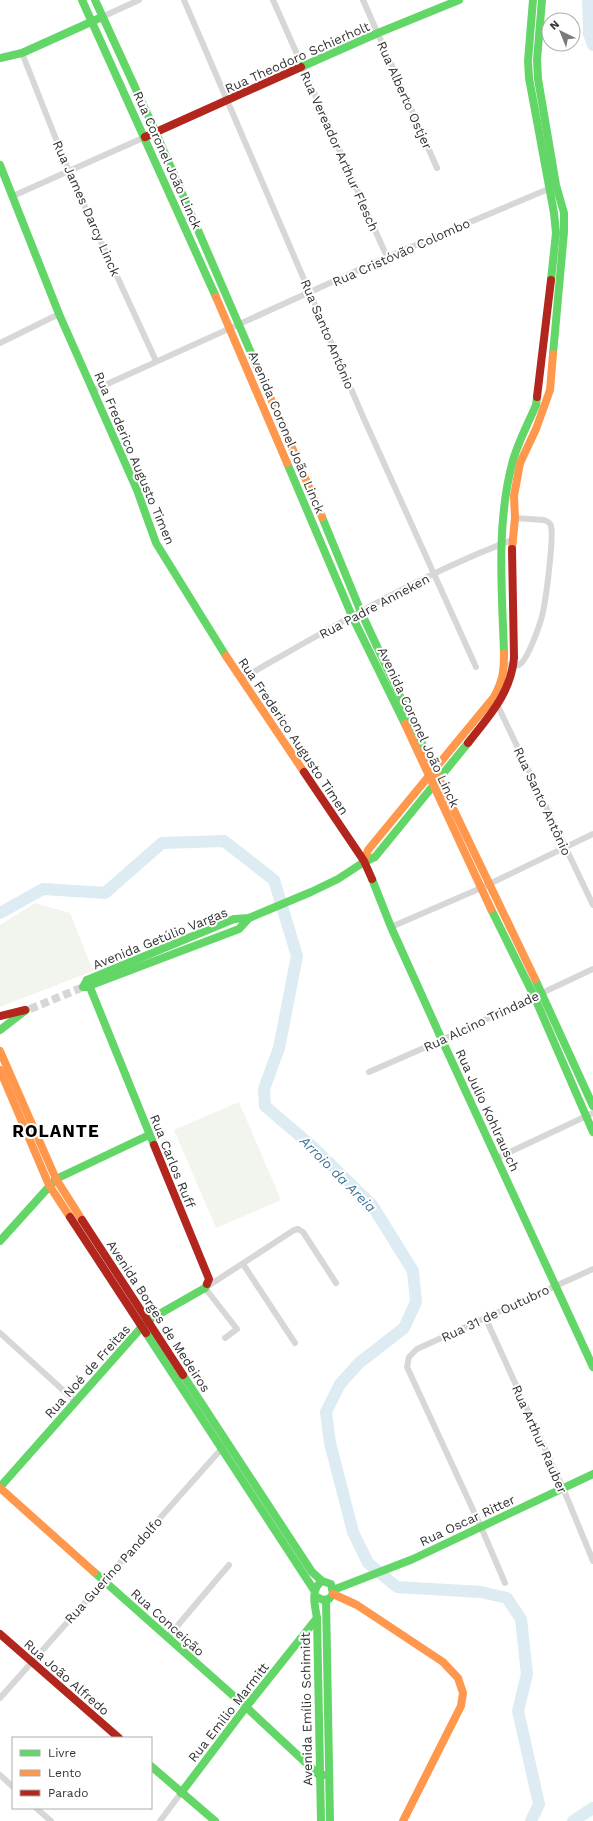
<svg xmlns="http://www.w3.org/2000/svg" width="593" height="1821" font-family="'Work Sans',sans-serif">
<style>
.park{fill:#f1f5ed}
.lines{fill:none;stroke-linecap:round;stroke-linejoin:round}
.river{stroke:#ddebf3;stroke-width:12}
.secondary-tunnel{stroke:#d6d6d6;stroke-width:8;stroke-dasharray:8 4;stroke-linecap:butt}
.street{stroke:#d7d7d7;stroke-width:6}
.fast{stroke:#63d668;stroke-width:8}
.slow{stroke:#ff974d;stroke-width:8}
.jam{stroke:#b3261e;stroke-width:8}
.labels{text-anchor:middle;stroke-width:4;stroke-linejoin:round;paint-order:stroke}
.street-label{font-size:13px;fill:#333;stroke:#fff}
.water-label{font-size:14px;font-style:italic;fill:#3f7597;stroke:#fff}
.district-label{font-size:17px;font-weight:bold;letter-spacing:1px;fill:#000;stroke:#fff}
</style>
<rect width="100%" height="100%" fill="#fff"/>
<g class="park">
<polygon points="35,903 70,913 93,971 0,1007 0,925"/>
<polygon points="239,1102 281,1200 216,1228 174,1130"/>
</g>
<g class="lines">
<g class="river">
<polyline points="588,0 589,34 593,45"/>
<polyline points="0,913 43,889 105,893 162,843 224,841 274,880 297,956 279,1048 264,1089 265,1106 314,1148 372,1205 413,1271 416,1302 404,1328 359,1363 340,1384 326,1412 330,1443 353,1532 368,1563 397,1587 481,1592 507,1598 521,1619 527,1674 518,1711 539,1804 531,1821"/>
<polyline points="573,1821 593,1808"/>
</g>
<polyline class="secondary-tunnel" points="30,1009 81,988"/>
<g class="street">
<polyline points="184,0 364,419 476,667"/>
<polyline points="273,0 387,257"/>
<polyline points="363,0 437,168"/>
<polyline points="102,17 139,0"/>
<polyline points="22,53 69,172 156,361"/>
<polyline points="13,196 145,137"/>
<polyline points="0,343 59,314"/>
<polyline points="94,390 387,257 553,187"/>
<path d="M504 664C509 665 515 667 519 665 528 660 541 622 543 612 546 598 554 537 551 526 550 522 547 521 544 520L515 518"/>
<path d="M241 679C329 629 417 576 512 540"/>
<polyline points="496,702 593,905"/>
<polyline points="391,927 481,888 593,834"/>
<polyline points="369,1072 442,1040 593,969"/>
<polyline points="497,1158 593,1113"/>
<polyline points="243,1264 295,1343"/>
<polyline points="485,1317 563,1488 593,1561"/>
<polyline points="0,1333 75,1401"/>
<polyline points="225,1338 237,1329 205,1288 294,1230 298,1229 303,1232 336,1283"/>
<polyline points="505,1583 481,1527 407,1367 409,1357 417,1349 593,1269"/>
<polyline points="167,1638 229,1565"/>
<polyline points="0,1698 224,1446"/>
<polyline points="0,1775 13,1787"/>
<polyline points="36,1808 51,1821"/>
<polyline points="160,1821 181,1793"/>
</g>
<g class="fast">
<polyline points="82,0 216,297"/>
<polyline points="95,0 156,133 258,369"/>
<polyline points="533,0 528,61 529,78 554,213 556,233 551,280"/>
<polyline points="542,0 537,60 538,79 556,185 564,213 564,232 553,354"/>
<polyline points="0,58 22,53 102,17"/>
<polyline points="301,67 378,33 459,0"/>
<polyline points="0,165 59,314 137,490 156,543 226,656"/>
<polyline points="287,463 352,616 405,724"/>
<polyline points="322,517 361,612 426,752"/>
<path d="M504 653C502 591 496 526 512 464 517 444 528 424 536 405L537 397"/>
<polyline points="372,879 391,927 442,1040 593,1367"/>
<polyline points="491,909 534,996 593,1132"/>
<polyline points="535,979 593,1106"/>
<polyline points="87,980 154,1145"/>
<polyline points="83,987 87,980 234,919 249,918 311,892 338,879 364,862 375,857 468,743"/>
<polyline points="86,987 239,929 249,918"/>
<polyline points="0,1030 26,1010"/>
<polyline points="0,1241 56,1179 149,1135"/>
<polyline points="146,1333 314,1590"/>
<polyline points="183,1375 312,1572 322,1581"/>
<polyline points="0,1487 147,1321 205,1288 207,1284"/>
<polyline points="94,1572 246,1707 319,1775 324,1775"/>
<polyline points="333,1590 413,1559 593,1474"/>
<path d="M315 1596 323 1600 329 1599 333 1594 331 1584 322 1581C310 1589 315 1606 317 1618L321 1821"/>
<polyline points="326,1600 330,1821"/>
<polyline points="151,1766 215,1821"/>
<polyline points="181,1793 246,1707 317,1618"/>
</g>
<g class="slow">
<polyline points="216,297 287,463"/>
<polyline points="258,369 322,517"/>
<polyline points="512,549 515,518 514,496 520,463 536,429 550,390 553,354"/>
<polyline points="226,656 304,772"/>
<polyline points="405,724 491,909"/>
<polyline points="426,752 535,979"/>
<path d="M364 861 368 850 494 697C503 680 504 672 504 653"/>
<polyline points="0,1051 56,1179 82,1220"/>
<polyline points="0,1070 49,1185 70,1217"/>
<polyline points="0,1488 94,1572"/>
<polyline points="333,1594 357,1605 443,1662 458,1678 463,1693 461,1706 403,1821"/>
</g>
<g class="jam">
<polyline points="145,137 301,67"/>
<polyline points="537,397 551,280"/>
<path d="M468 743C489 716 511 693 514 658L512 549"/>
<polyline points="304,772 364,861 372,879"/>
<polyline points="0,1016 25,1010"/>
<polyline points="154,1145 209,1279 207,1284"/>
<polyline points="70,1217 146,1333"/>
<polyline points="82,1220 183,1375"/>
<polyline points="0,1634 119,1738"/>
</g>
</g>
<g class="labels">
<g class="street-label">
<text transform="translate(297 57) rotate(-24)" y="5">Rua Theodoro Schierholt</text>
<text transform="translate(405 95) rotate(66)" y="5">Rua Alberto Ostjer</text>
<text transform="translate(340 151) rotate(66)" y="5">Rua Vereador Arthur Flesch</text>
<text transform="translate(168 160) rotate(66)" y="5">Rua Coronel João Linck</text>
<text transform="translate(87 208) rotate(66)" y="5">Rua James Darcy Linck</text>
<text transform="translate(401 252) rotate(-24)" y="5">Rua Cristóvão Colombo</text>
<text transform="translate(328 334) rotate(67)" y="5">Rua Santo Antônio</text>
<text transform="translate(287 432) rotate(67)" y="5">Avenida Coronel João Linck</text>
<text transform="translate(135 458) rotate(67)" y="5">Rua Frederico Augusto Timen</text>
<text transform="translate(374 606) rotate(-28)" y="5">Rua Padre Anneken</text>
<text transform="translate(419 727) rotate(65)" y="5">Avenida Coronel João Linck</text>
<text transform="translate(294 736) rotate(56)" y="5">Rua Frederico Augusto Timen</text>
<text transform="translate(543 801) rotate(65)" y="5">Rua Santo Antônio</text>
<text transform="translate(160 938) rotate(-22)" y="5">Avenida Getúlio Vargas</text>
<text transform="translate(481 1021) rotate(-25)" y="5">Rua Alcino Trindade</text>
<text transform="translate(488 1110) rotate(65)" y="5">Rua Julio Kohlrausch</text>
<text transform="translate(173 1161) rotate(68)" y="5">Rua Carlos Ruff</text>
<text transform="translate(495 1313) rotate(-25)" y="5">Rua 31 de Outubro</text>
<text transform="translate(159 1316) rotate(57)" y="5">Avenida Borges de Medeiros</text>
<text transform="translate(87 1371) rotate(-48)" y="5">Rua Noé de Freitas</text>
<text transform="translate(540 1439) rotate(66)" y="5">Rua Arthur Rauber</text>
<text transform="translate(467 1520) rotate(-25)" y="5">Rua Oscar Ritter</text>
<text transform="translate(113 1570) rotate(-48)" y="5">Rua Guerino Pandolfo</text>
<text transform="translate(168 1622) rotate(42)" y="5">Rua Conceição</text>
<text transform="translate(67 1677) rotate(41)" y="5">Rua João Alfredo</text>
<text transform="translate(306 1709) rotate(-91)" y="5">Avenida Emílio Schimidt</text>
<text transform="translate(228 1712) rotate(-52)" y="5">Rua Emilio Marmitt</text>
</g>
<g class="water-label">
<text transform="translate(338 1174) rotate(45)" y="5">Arroio da Areia</text>
</g>
<g class="district-label">
<text x="56" y="1137">ROLANTE</text>
</g>
</g>
<rect x="12" y="1737" width="140" height="72" fill="#ffffff" stroke="#adadad"/>
<rect x="20" y="1750" width="20" height="6" fill="#63d668" stroke="#adadad"/>
<text x="48" y="1757" font-size="12" fill="#333333">Livre</text>
<rect x="20" y="1770" width="20" height="6" fill="#ff974d" stroke="#adadad"/>
<text x="48" y="1777" font-size="12" fill="#333333">Lento</text>
<rect x="20" y="1790" width="20" height="6" fill="#b3261e" stroke="#adadad"/>
<text x="48" y="1797" font-size="12" fill="#333333">Parado</text>
<g transform="translate(561 32) rotate(317)"><circle r="19" fill="#ffffff" stroke="#adadad"/>
<path d="M0-3L7 15L0 10L-7 15Z" fill="#7a7a7a"/>
<text y="-6" font-size="11" font-weight="bold" text-anchor="middle" fill="#333333">N</text>
</g>
</svg>
